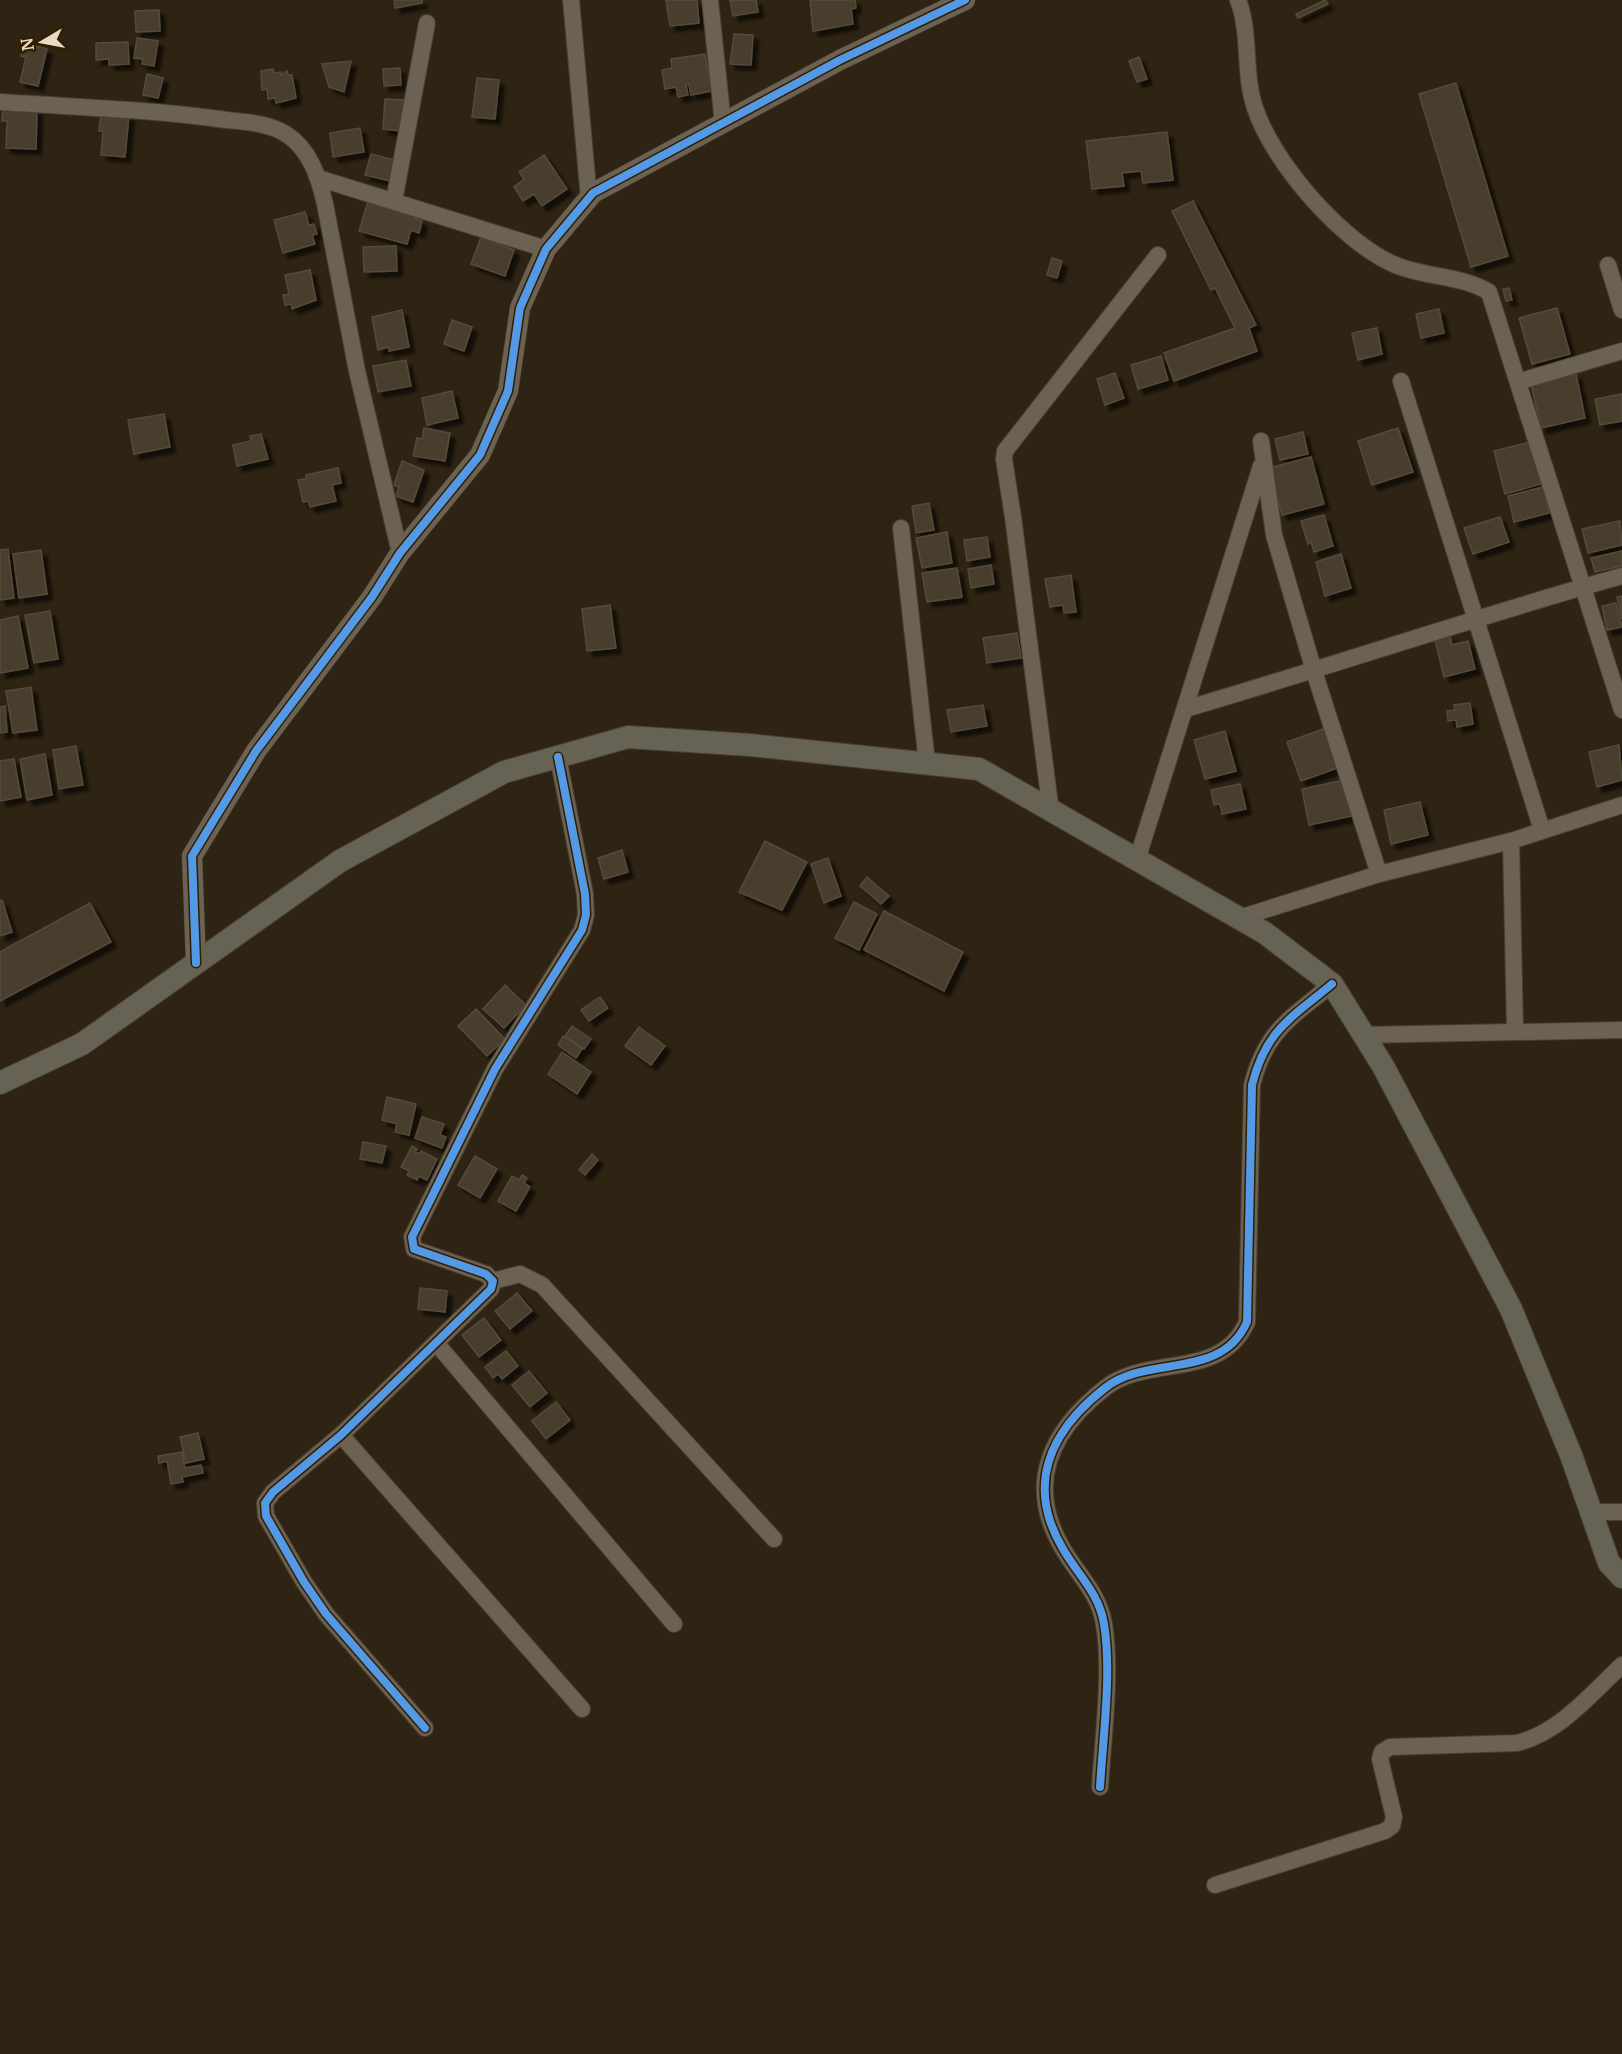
<svg xmlns="http://www.w3.org/2000/svg" width="1622" height="2054" font-family="Merriweather,serif">
<style>
.building{fill:#483d2d;stroke:#554b3a;stroke-width:1.5;filter:url(#shadow)}
.lines{fill:none;stroke-linecap:round;stroke-linejoin:round}
.minor-casing{stroke:#494032;stroke-width:18}
.tertiary-casing{stroke:#494032;stroke-width:21}
.secondary-casing{stroke:#494032;stroke-width:24}
.minor{stroke:#6c6253;stroke-width:16}
.tertiary{stroke:#6c6253;stroke-width:20}
.secondary{stroke:#666354;stroke-width:22}
.cycleway-casing{stroke:#311e00;stroke-width:11}
.cycleway{stroke:#5399e6;stroke-width:8}
</style>
<defs>
<filter id="shadow"><feDropShadow dx="5.5" dy="5.5" stdDeviation="1.5" flood-color="#0009"/></filter>
</defs>
<rect width="100%" height="100%" fill="#2f2413"/>
<g class="building">
<polygon points="394,0 422,0 422,3 395,8"/>
<polygon points="666,0 697,0 699,23 670,26"/>
<polygon points="730,0 756,0 758,12 733,16"/>
<polygon points="810,0 855,0 856,8 851,9 853,24 813,31"/>
<polygon points="1325,0 1328,4 1298,18 1296,14"/>
<polygon points="159,10 160,31 136,32 135,11"/>
<polygon points="734,34 753,35 751,65 730,64"/>
<polygon points="137,38 158,41 154,66 142,64 143,59 134,58"/>
<polygon points="128,42 129,64 109,65 109,59 96,60 96,43"/>
<polygon points="24,43 47,49 38,86 20,82 26,57 21,56"/>
<polygon points="705,54 712,91 691,95 689,84 686,85 688,95 678,97 676,87 665,89 662,70 672,68 671,59"/>
<polygon points="1139,57 1147,79 1137,82 1129,61"/>
<polygon points="351,61 344,92 329,87 322,64"/>
<polygon points="400,68 401,85 384,86 383,69"/>
<polygon points="273,69 274,73 281,72 281,75 287,71 288,75 292,75 296,98 276,103 275,98 268,99 267,89 262,90 261,71"/>
<polygon points="147,74 163,78 158,98 143,95"/>
<polygon points="477,78 499,80 495,119 472,117"/>
<polygon points="1456,83 1508,256 1471,267 1419,94"/>
<polygon points="385,99 403,100 401,131 383,129"/>
<polygon points="3,108 37,109 36,149 6,148 7,121 2,121"/>
<polygon points="101,113 129,115 125,157 101,155 103,131 99,131"/>
<polygon points="360,128 364,152 333,157 330,133"/>
<polygon points="1167,132 1173,180 1143,183 1141,171 1122,173 1124,186 1092,189 1086,141"/>
<polygon points="371,154 399,161 394,182 365,175"/>
<polygon points="544,155 567,189 542,206 534,194 523,201 514,187 524,179 519,172"/>
<polygon points="369,198 416,211 414,218 422,221 419,233 411,230 407,244 359,231"/>
<polygon points="1193,201 1256,325 1249,328 1257,351 1174,381 1164,353 1235,328 1215,288 1211,290 1172,211"/>
<polygon points="305,212 309,225 314,224 317,234 312,235 315,244 283,253 274,220"/>
<polygon points="481,237 514,250 505,276 471,264"/>
<polygon points="396,246 397,271 364,272 363,247"/>
<polygon points="1052,258 1062,261 1057,278 1047,275"/>
<polygon points="310,270 316,300 292,309 291,304 285,305 283,295 289,294 285,275"/>
<polygon points="1509,288 1512,300 1506,301 1503,289"/>
<polygon points="1557,308 1570,354 1532,364 1519,318"/>
<polygon points="1439,309 1444,333 1421,338 1416,314"/>
<polygon points="402,310 409,347 389,351 389,347 378,350 372,317"/>
<polygon points="452,320 472,327 464,351 444,344"/>
<polygon points="1377,328 1382,354 1358,360 1352,333"/>
<polygon points="1161,356 1168,380 1138,389 1131,365"/>
<polygon points="406,360 411,386 378,392 373,366"/>
<polygon points="1115,373 1124,398 1105,405 1097,379"/>
<polygon points="1576,374 1585,418 1541,428 1531,384"/>
<polygon points="452,391 458,418 427,425 422,398"/>
<polygon points="1622,394 1622,421 1600,425 1595,399"/>
<polygon points="164,414 170,447 134,454 128,420"/>
<polygon points="424,428 450,433 445,461 413,456 417,438 422,439"/>
<polygon points="1398,428 1413,472 1372,485 1358,441"/>
<polygon points="1303,432 1308,454 1280,460 1275,439"/>
<polygon points="261,434 268,459 237,466 233,445 251,441 250,436"/>
<polygon points="1530,442 1541,484 1505,494 1494,451"/>
<polygon points="1311,457 1324,504 1282,515 1269,468"/>
<polygon points="402,461 424,470 413,502 396,496 399,487 394,485"/>
<polygon points="338,468 341,483 332,485 336,501 310,507 308,501 303,502 298,480 306,479 306,475"/>
<polygon points="1543,487 1549,513 1514,522 1508,496"/>
<polygon points="929,503 934,530 916,533 912,506"/>
<polygon points="1324,515 1333,546 1314,552 1311,542 1308,544 1301,521"/>
<polygon points="1500,517 1509,542 1473,554 1464,528"/>
<polygon points="1620,521 1622,545 1588,553 1582,529"/>
<polygon points="947,532 952,563 922,568 916,538"/>
<polygon points="987,537 990,557 967,561 964,540"/>
<polygon points="8,549 14,598 0,600 0,550"/>
<polygon points="41,550 47,594 19,598 13,554"/>
<polygon points="1622,551 1622,566 1595,572 1591,558"/>
<polygon points="1341,554 1351,588 1325,596 1316,562"/>
<polygon points="991,565 994,584 971,588 968,569"/>
<polygon points="957,568 962,597 927,602 922,573"/>
<polygon points="1071,575 1076,612 1064,613 1063,605 1050,607 1045,579"/>
<polygon points="1622,596 1622,619 1617,597"/>
<polygon points="1616,603 1622,627 1607,630 1602,606"/>
<polygon points="610,605 616,648 587,651 582,609"/>
<polygon points="50,611 58,659 34,663 25,615"/>
<polygon points="18,616 28,668 0,673 0,620"/>
<polygon points="1017,633 1021,658 987,663 983,638"/>
<polygon points="1450,636 1452,645 1468,641 1475,669 1444,677 1435,640"/>
<polygon points="31,687 37,730 13,733 6,691"/>
<polygon points="1470,703 1473,724 1457,727 1456,720 1448,721 1447,711 1455,710 1454,705"/>
<polygon points="983,705 987,726 951,732 947,710"/>
<polygon points="5,706 7,732 0,733 0,707"/>
<polygon points="1326,728 1340,767 1301,781 1287,742"/>
<polygon points="1225,731 1236,771 1205,779 1194,740"/>
<polygon points="1619,745 1622,780 1597,787 1589,752"/>
<polygon points="76,746 83,785 59,789 53,750"/>
<polygon points="45,754 52,795 27,800 20,759"/>
<polygon points="14,759 21,797 0,801 0,761"/>
<polygon points="1345,780 1352,816 1309,825 1302,789"/>
<polygon points="1240,784 1246,809 1222,814 1220,804 1214,805 1211,790"/>
<polygon points="1420,802 1428,835 1391,844 1384,810"/>
<polygon points="765,841 807,862 782,910 739,892"/>
<polygon points="622,850 628,872 604,879 598,858"/>
<polygon points="828,858 841,896 824,903 811,864"/>
<polygon points="867,877 889,896 881,904 860,886"/>
<polygon points="2,900 12,932 0,936 0,901"/>
<polygon points="854,902 877,914 859,950 835,938"/>
<polygon points="90,903 111,942 0,1001 0,952"/>
<polygon points="884,911 963,952 944,991 864,950"/>
<polygon points="505,985 526,1005 504,1028 483,1009"/>
<polygon points="600,997 608,1008 589,1021 581,1010"/>
<polygon points="476,1009 505,1039 487,1056 458,1026"/>
<polygon points="572,1026 591,1039 584,1049 565,1036"/>
<polygon points="639,1027 665,1046 651,1065 625,1046"/>
<polygon points="563,1036 582,1049 576,1058 558,1045"/>
<polygon points="562,1052 591,1072 577,1094 548,1074"/>
<polygon points="387,1097 416,1104 409,1135 395,1132 397,1124 382,1120"/>
<polygon points="422,1117 444,1124 440,1135 446,1137 442,1148 415,1138"/>
<polygon points="363,1142 386,1146 382,1163 360,1159"/>
<polygon points="412,1146 417,1149 415,1152 420,1154 421,1151 437,1159 427,1180 419,1176 417,1180 407,1175 409,1171 401,1167"/>
<polygon points="592,1154 598,1160 585,1175 579,1170"/>
<polygon points="475,1156 497,1169 480,1198 458,1185"/>
<polygon points="522,1175 527,1178 524,1183 530,1187 516,1211 498,1201 512,1176 519,1180"/>
<polygon points="420,1288 447,1291 445,1312 418,1309"/>
<polygon points="517,1293 532,1311 510,1329 495,1311"/>
<polygon points="484,1318 501,1340 479,1357 462,1335"/>
<polygon points="506,1351 518,1366 502,1379 498,1374 493,1378 485,1367"/>
<polygon points="529,1371 547,1393 530,1407 512,1385"/>
<polygon points="556,1402 570,1420 546,1439 532,1421"/>
<polygon points="198,1433 204,1459 186,1463 180,1437"/>
<polygon points="182,1452 185,1468 201,1465 203,1473 182,1477 183,1482 171,1484 167,1461 159,1463 158,1456"/>
</g>
<g class="lines">
<g class="minor-casing">
<g id="minor">
<polyline points="571,0 589,199"/>
<polyline points="710,0 723,124"/>
<path d="M1238 0C1251 33 1243 73 1255 108 1273 163 1344 245 1398 266 1429 278 1460 275 1489 292L1622 710"/>
<path d="M0 102C73 107 146 109 219 119 241 122 267 122 286 134 310 149 319 178 325 204L357 371 400 553"/>
<polyline points="318,178 546,249"/>
<polyline points="394,201 427,23"/>
<polyline points="1608,265 1622,310"/>
<polyline points="1401,381 1542,830"/>
<polyline points="1518,382 1622,351"/>
<polyline points="1261,441 1274,535 1314,671 1379,874"/>
<polyline points="901,528 927,763"/>
<path d="M1185 709C1332 666 1475 617 1622 576"/>
<polyline points="1051,812 1013,517 1004,459 1005,451 1158,255"/>
<polyline points="1511,841 1515,1031"/>
<polyline points="1137,860 1261,466"/>
<polyline points="1239,918 1379,874 1511,841 1622,805"/>
<polyline points="1363,1035 1622,1030"/>
<polyline points="493,1281 520,1274 542,1285 774,1539"/>
<polyline points="437,1344 674,1624"/>
<polyline points="341,1435 582,1709"/>
<polyline points="1591,1512 1622,1512"/>
<polyline points="425,1728 326,1614 304,1582 266,1516 265,1503 273,1492 341,1435 491,1289 493,1281 486,1274 414,1249 412,1237 495,1069 582,930 586,915 585,894 558,757"/>
<path d="M1100 1787C1103 1737 1112 1672 1104 1624 1099 1593 1078 1575 1063 1549 1025 1485 1050 1431 1105 1388 1148 1354 1221 1381 1247 1322L1252 1085C1266 1030 1290 1019 1332 984"/>
<path d="M1215 1885 1385 1831 1392 1826 1394 1817 1380 1759 1382 1752 1390 1747 1517 1743C1559 1733 1591 1694 1622 1665"/>
</g>
</g>
<g class="tertiary-casing">
<polyline id="tertiary" points="196,963 192,856 256,751 372,597 400,553 480,455 508,391 520,308 546,249 593,193 840,60 965,0"/>
</g>
<g class="secondary-casing">
<polyline id="secondary" points="0,1083 82,1044 340,861 504,772 628,737 750,745 979,769 1265,933 1332,984 1383,1066 1511,1309 1571,1455 1609,1563 1622,1577"/>
</g>
<use href="#minor" class="minor"/>
<use href="#tertiary" class="tertiary"/>
<use href="#secondary" class="secondary"/>
<g class="cycleway-casing">
<g id="cycleway">
<polyline points="196,963 192,856 256,751 372,597 400,553 480,455 508,391 520,308 546,249 593,193 840,60 965,0"/>
<polyline points="425,1728 326,1614 304,1582 266,1516 265,1503 273,1492 341,1435 491,1289 493,1281 486,1274 414,1249 412,1237 495,1069 582,930 586,915 585,894 558,757"/>
<path d="M1100 1787C1103 1737 1112 1672 1104 1624 1099 1593 1078 1575 1063 1549 1025 1485 1050 1431 1105 1388 1148 1354 1221 1381 1247 1322L1252 1085C1266 1030 1290 1019 1332 984"/>
</g>
</g>
<use href="#cycleway" class="cycleway"/>
</g>
<g transform="translate(42 42) rotate(260)" stroke="#311e00" stroke-width="4.5" paint-order="stroke">
<path d="M0-4.5L10 22L0 15L-10 22Z" fill="#e9dac3"/>
<text y="-9" font-size="16" font-weight="bold" text-anchor="middle" fill="#e9dac3">N</text>
</g>
</svg>
